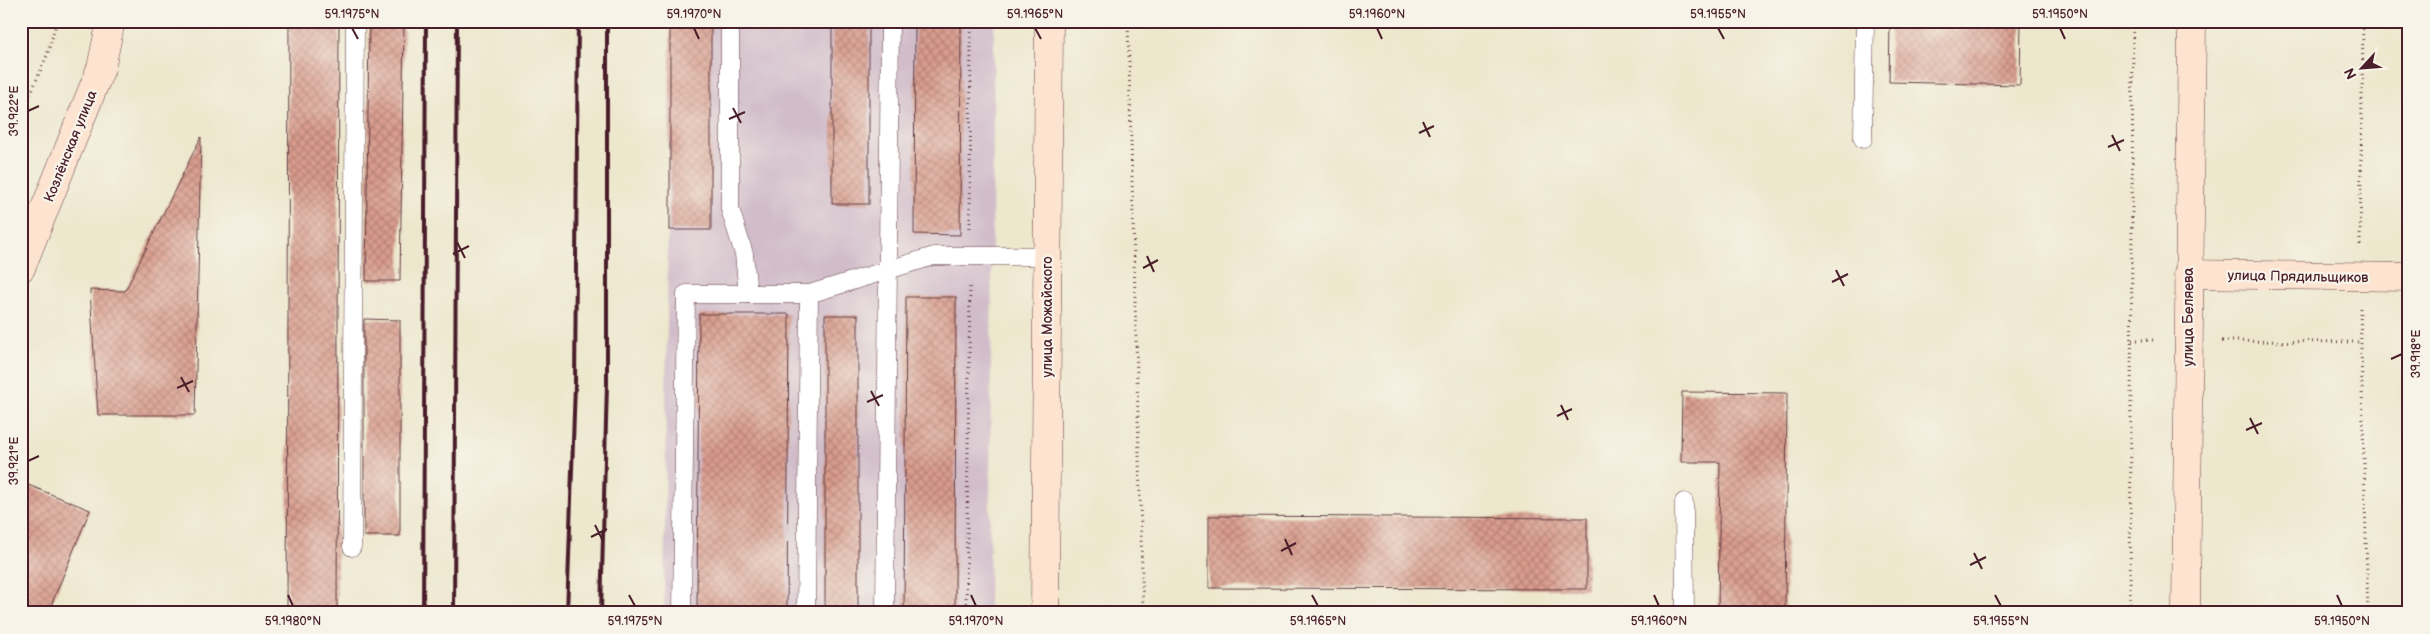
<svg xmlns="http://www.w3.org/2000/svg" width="2430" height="634" font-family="'Balsamiq Sans',sans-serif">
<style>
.industrial{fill:#d1bdca}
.building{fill:url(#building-cross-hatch)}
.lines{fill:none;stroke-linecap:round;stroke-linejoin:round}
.lane-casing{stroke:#623d43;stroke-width:19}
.secondary-casing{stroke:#623d43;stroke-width:29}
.path{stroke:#623d43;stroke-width:3;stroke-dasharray:1 4;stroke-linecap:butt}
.lane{stroke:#fff;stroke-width:18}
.secondary{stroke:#fde4d1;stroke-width:28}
.rail{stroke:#4a1f2b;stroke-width:4}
.ticks{fill:none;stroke:#4a1f2b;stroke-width:2}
.labels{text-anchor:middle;stroke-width:4.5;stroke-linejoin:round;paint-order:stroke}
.street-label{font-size:14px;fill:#4a1f2b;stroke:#f7f3e8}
.neatline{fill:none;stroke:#4a1f2b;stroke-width:2}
.ticks-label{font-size:12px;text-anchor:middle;fill:#4a1f2b}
</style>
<defs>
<pattern id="building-cross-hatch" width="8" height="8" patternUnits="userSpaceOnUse" patternTransform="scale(1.25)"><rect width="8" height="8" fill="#d99c8d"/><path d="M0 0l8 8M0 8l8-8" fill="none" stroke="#b27f73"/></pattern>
</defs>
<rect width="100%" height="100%" fill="#f7f3e8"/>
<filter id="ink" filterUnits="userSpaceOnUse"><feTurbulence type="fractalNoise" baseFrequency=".02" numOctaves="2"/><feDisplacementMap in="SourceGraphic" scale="10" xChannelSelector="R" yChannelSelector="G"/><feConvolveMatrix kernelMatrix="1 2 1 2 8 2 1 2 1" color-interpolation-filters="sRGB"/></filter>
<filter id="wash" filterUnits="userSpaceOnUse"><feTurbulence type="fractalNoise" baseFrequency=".0096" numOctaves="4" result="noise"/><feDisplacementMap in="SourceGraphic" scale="20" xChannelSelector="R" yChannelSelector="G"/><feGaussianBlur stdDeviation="1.12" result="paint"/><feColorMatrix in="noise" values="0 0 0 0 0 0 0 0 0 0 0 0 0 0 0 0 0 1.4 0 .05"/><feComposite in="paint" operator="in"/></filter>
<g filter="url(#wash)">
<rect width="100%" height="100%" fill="#ede7cd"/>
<polygon class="industrial" points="670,21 994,21 989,613 664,613"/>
<g id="blocks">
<g class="building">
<polygon points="289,21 339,21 337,613 287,613"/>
<polygon points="369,21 404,21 400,281 366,281"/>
<rect x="670" y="21" width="41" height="209"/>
<rect x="832" y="21" width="37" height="183"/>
<polygon points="915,21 961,21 960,235 914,234"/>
<polygon points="1917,21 2021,21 2020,85 1889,82 1890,22 1917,23"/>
<polygon points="201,137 195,415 98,415 90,290 125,291"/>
<polygon points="906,297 956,297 955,613 904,613"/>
<polygon points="699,314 789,314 787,613 697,613"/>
<rect x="825" y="315" width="33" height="298"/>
<polygon points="364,319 400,320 400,536 364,536"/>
<polygon points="1682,392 1787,393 1785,613 1718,613 1720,462 1681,462"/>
<polygon points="2407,404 2409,486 2405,486"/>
<polygon points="21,482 90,510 48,613 34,613 21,608"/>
<polygon points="1209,516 1587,518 1587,589 1209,588"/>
</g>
</g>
</g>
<g filter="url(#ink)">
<use href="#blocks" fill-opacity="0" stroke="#623d43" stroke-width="1"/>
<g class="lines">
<g class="lane-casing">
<g id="lane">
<polyline points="730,21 730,209 744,254 748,294"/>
<polyline points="1863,139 1865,21"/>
<polyline points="1684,502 1685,613"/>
<polyline points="352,547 355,21"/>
<polyline points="682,613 686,294 809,294 934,256 1047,256"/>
<polyline points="806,613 809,294"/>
<polyline points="885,613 890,21"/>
</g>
</g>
<g class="secondary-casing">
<g id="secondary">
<polyline points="21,268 101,68 111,21"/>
<polyline points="2188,274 2409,277"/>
<polyline points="1045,613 1049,21"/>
<polyline points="2186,613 2192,21"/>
</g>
</g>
<g class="path">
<polyline points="1128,21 1143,613"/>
<polyline points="21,117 47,55 57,21"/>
<polyline points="970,228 971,21"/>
<polyline points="2360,245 2363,21"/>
<polyline points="2360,308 2368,613"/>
<polyline points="2132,340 2156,340"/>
<polyline points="2222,341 2361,342"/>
<polyline points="966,613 970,284"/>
<polyline points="2130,613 2133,21"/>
</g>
<use href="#lane" class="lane"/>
<use href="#secondary" class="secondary"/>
<g class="rail">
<polyline points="423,613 426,21"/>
<polyline points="454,613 457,21"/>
<polyline points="567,613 575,385 578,21"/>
<polyline points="601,613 607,383 607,21"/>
</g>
</g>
</g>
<path class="ticks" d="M352 28 358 39M694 28 699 39M1035 28 1041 39M1377 28 1382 39M1718 28 1724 39M2060 28 2065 39M733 108 741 123M28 111 39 106M729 119 745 112M1423 122 1430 137M1419 133 1434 126M2112 135 2120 151M2108 147 2124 140M457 242 465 258M453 254 469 246M1147 256 1154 272M1143 268 1158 260M1836 270 1844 286M1832 282 1848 274M2391 359 2402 354M181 377 189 392M177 388 193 381M871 391 879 406M867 402 883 395M1561 405 1568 420M1557 416 1572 409M2250 418 2258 434M2246 430 2262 423M28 461 39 456M595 525 603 541M591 537 607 529M1285 539 1292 555M1281 551 1296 543M1974 553 1982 569M1970 565 1986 557M288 595 293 606M629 595 635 606M971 595 976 606M1312 595 1318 606M1654 595 1659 606M1995 595 2001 606M2337 595 2342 606"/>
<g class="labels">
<g class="street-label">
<text transform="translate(70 146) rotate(-68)" y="5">Козлёнская улица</text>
<text transform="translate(2298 276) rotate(1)" y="5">улица Прядильщиков</text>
<text transform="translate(1047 317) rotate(-90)" y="5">улица Можайского</text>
<text transform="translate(2188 317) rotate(-90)" y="5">улица Беляева</text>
</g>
</g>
<rect width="2430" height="634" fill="none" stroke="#f7f3e8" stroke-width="55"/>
<g transform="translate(2362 68) rotate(244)" stroke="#f7f3e8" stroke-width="4" paint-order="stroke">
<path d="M0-4L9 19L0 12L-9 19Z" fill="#4a1f2b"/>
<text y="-8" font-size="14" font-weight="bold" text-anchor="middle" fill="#4a1f2b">N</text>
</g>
<rect x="28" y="28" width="2374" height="578" class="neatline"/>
<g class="ticks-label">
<text x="352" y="18">59.1975°N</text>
<text x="694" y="18">59.1970°N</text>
<text x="1035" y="18">59.1965°N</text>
<text x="1377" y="18">59.1960°N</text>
<text x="1718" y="18">59.1955°N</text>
<text x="2060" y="18">59.1950°N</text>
<text transform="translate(14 111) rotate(-90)" y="4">39.922°E</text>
<text transform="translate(2416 354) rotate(-90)" y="4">39.918°E</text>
<text transform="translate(14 461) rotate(-90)" y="4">39.921°E</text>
<text x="293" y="625">59.1980°N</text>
<text x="635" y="625">59.1975°N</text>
<text x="976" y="625">59.1970°N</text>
<text x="1318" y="625">59.1965°N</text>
<text x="1659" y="625">59.1960°N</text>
<text x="2001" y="625">59.1955°N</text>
<text x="2342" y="625">59.1950°N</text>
</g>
</svg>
